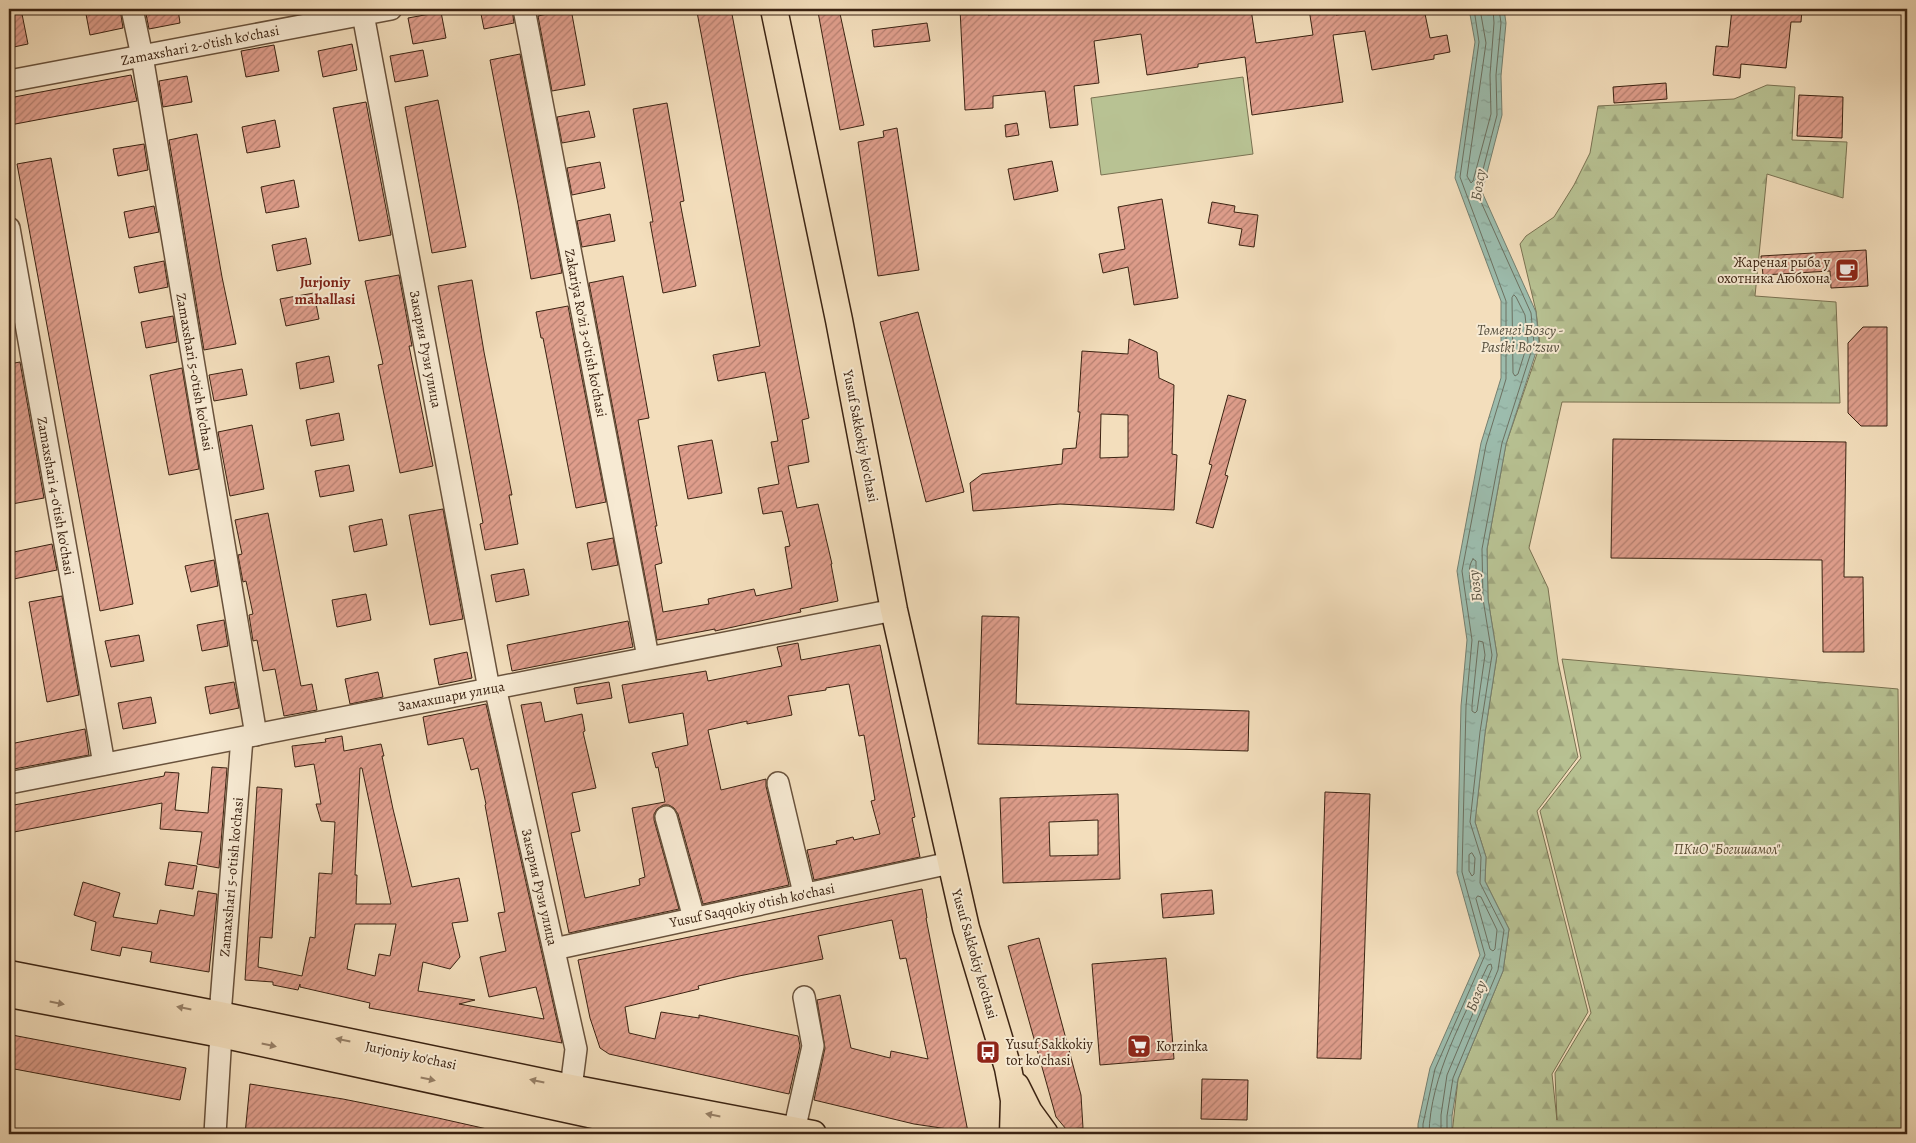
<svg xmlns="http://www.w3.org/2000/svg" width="1916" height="1143" font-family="Alegreya,serif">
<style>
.forest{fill:url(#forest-firs);stroke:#7a7252}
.pitch{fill:#b8c293;stroke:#7a7252}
.water{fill:url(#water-ripples);stroke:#757f6f}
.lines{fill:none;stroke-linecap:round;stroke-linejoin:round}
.shore{stroke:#6c7060;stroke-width:1}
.building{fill:url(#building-hatch);stroke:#3b2312;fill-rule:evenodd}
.minor-casing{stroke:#69523c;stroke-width:24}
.major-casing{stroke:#3b2312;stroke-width:29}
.minor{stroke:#f7ead3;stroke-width:21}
.major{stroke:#f3debc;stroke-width:26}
.oneway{fill:#978067}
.labels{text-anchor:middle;stroke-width:4;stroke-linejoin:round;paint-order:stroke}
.street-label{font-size:14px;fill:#3b2312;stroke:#f7ead3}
.poi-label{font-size:14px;fill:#3b2312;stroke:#f7ead3;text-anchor:start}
.park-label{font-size:14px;font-style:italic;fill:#5a4b32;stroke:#f7ead3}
.water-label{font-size:15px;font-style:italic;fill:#585140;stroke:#f7ead3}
.neighbourhood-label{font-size:15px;font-weight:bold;fill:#7a1f14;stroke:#f7ead3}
</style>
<defs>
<pattern id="forest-firs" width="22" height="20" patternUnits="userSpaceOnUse" patternTransform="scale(1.25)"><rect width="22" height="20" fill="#b8c293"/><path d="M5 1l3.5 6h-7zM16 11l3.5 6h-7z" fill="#9fa67e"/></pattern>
<pattern id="water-ripples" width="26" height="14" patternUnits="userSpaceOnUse" patternTransform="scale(1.25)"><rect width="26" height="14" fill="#9cbcad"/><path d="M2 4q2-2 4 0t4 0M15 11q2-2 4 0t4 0" fill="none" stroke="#87a194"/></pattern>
<pattern id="building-hatch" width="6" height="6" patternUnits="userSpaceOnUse" patternTransform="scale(1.25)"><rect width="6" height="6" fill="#df9e8c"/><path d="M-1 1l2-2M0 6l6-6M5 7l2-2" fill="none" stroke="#b68071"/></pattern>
</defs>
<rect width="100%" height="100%" fill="#f3debc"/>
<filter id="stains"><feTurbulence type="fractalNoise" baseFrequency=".004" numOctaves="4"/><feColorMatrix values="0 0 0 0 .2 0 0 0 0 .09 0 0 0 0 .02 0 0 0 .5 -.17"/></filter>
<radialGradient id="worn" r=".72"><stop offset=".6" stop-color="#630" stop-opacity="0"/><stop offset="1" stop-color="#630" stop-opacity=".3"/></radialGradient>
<polygon class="forest" points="1767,85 1795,87 1792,140 1847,142 1843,198 1767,174 1755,296 1836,302 1840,403 1562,402 1529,548 1548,588 1558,662 1578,757 1537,811 1588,1012 1552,1074 1557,1120 1555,1073 1591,1013 1540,811 1581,758 1562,659 1898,689 1903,1134 1452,1134 1458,1079 1503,971 1509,929 1485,881 1486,857 1475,822 1485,733 1497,655 1488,599 1487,549 1506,444 1540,345 1536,311 1520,244 1526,236 1554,217 1574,185 1590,153 1598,106 1734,99"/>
<polygon class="pitch" points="1243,77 1253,154 1101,175 1091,98"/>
<polygon class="water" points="1469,9 1504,9 1506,23 1501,76 1502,115 1482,192 1536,312 1539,343 1506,444 1487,549 1488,599 1497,655 1485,733 1475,822 1486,857 1485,881 1509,929 1503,971 1458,1079 1452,1116 1452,1134 1418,1134 1418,1124 1430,1068 1480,955 1457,873 1461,706 1467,640 1457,571 1481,443 1501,378 1501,301 1455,178 1475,42"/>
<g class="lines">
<g class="shore">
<polyline points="1480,9 1486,43 1467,176 1471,183 1473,181 1491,114 1490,75 1494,23 1493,9"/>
<polygon points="1514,295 1516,297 1525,315 1528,342 1518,374 1515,376 1513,373 1512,298"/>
<path d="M1473 559 1476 561V588L1474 591 1471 589C1470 578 1467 567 1473 559Z"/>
<polygon points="1479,641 1483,642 1485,655 1477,711 1475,713 1472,711 1472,706"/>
<polygon points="1472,853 1475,858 1474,874 1472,876 1469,871 1469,855"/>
<polygon points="1478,896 1481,897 1497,930 1495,949 1493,951 1490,949 1476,899"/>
<polyline points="1423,1134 1423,1124 1435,1069 1485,955 1462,872 1466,706 1472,640 1462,571 1486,445 1506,379 1506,301 1460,177 1479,42 1474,9"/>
<path d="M1429 1134C1430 1076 1464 1017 1488 965L1491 964 1492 968 1447 1075 1441 1115V1134"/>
<polyline points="1447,1134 1447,1116 1453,1078 1498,970 1504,930 1480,883 1481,857 1470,822 1480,732 1492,655 1483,599 1482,549 1502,443 1534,343 1531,313 1477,193 1497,115 1496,75 1501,23 1499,9"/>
</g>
</g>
<g class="building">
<polygon points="9,9 21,9 28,44 9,48"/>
<polygon points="85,9 120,9 123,28 90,35"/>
<polygon points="145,9 178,9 180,23 149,29"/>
<polygon points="480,9 512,9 514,23 484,29"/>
<polygon points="571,9 585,85 552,91 538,16"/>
<polygon points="711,9 731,9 809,418 802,420 809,462 788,466 797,508 818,504 832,564 831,564 838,601 800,609 801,612 715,631 715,629 657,640 589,283 623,276 649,418 638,420 657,526 655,526 662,563 655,565 663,612 709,604 708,599 754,589 756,596 792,588 785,547 790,546 782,511 763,514 758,488 779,484 771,442 778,441 765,372 718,381 713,355 760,346 697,12"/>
<polygon points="833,9 839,9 864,125 840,130 818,12"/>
<polygon points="960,9 988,9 988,15 1058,9 1251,9 1256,43 1313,35 1309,9 1335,9 1336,15 1370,11 1370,14 1400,9 1424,9 1430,38 1447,35 1450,52 1434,55 1434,59 1372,70 1365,31 1333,35 1343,102 1252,115 1245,57 1198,64 1198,67 1147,75 1141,34 1094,41 1099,83 1074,86 1078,125 1050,128 1045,91 993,96 993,108 965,110"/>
<polygon points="1732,9 1802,9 1801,22 1791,22 1786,68 1741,64 1740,78 1713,75 1716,46 1728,47"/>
<polygon points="441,12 446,38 413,44 408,18"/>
<polygon points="927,23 930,41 874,47 872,30"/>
<polygon points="352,44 357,70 323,77 318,51"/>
<polygon points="274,45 279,71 246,77 241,51"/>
<polygon points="423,50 428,76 395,82 390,56"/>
<polygon points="520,54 562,273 531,279 518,204 490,60"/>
<polygon points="131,75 137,101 10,125 9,98"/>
<polygon points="187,76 192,102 163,107 159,81"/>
<polygon points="1666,83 1667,99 1614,103 1613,87"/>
<polygon points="1799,95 1843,97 1842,138 1797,136"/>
<polygon points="438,100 466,247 432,253 405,107"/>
<polygon points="366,102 391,235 359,241 333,108"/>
<polygon points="667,103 684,201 680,202 696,286 663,293 650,222 653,222 633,109"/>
<polygon points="589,111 595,137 562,143 557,117"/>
<polygon points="275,120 280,147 247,153 242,127"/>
<polygon points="1017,123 1019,135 1006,137 1005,125"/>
<polygon points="897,128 919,270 878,276 858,142 884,137 883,131"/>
<polygon points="197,134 222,277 236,344 204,350 169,140"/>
<polygon points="144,144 148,170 118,176 113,149"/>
<polygon points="51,158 133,604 100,611 17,164"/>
<polygon points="1052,161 1058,191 1014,200 1008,169"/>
<polygon points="600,162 605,188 572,195 567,168"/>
<polygon points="294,180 299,207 266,213 261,187"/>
<polygon points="1162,199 1178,298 1134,305 1128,267 1103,273 1099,254 1125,249 1118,207"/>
<polygon points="1212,202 1235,206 1234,212 1258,215 1254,247 1239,245 1242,229 1208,223"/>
<polygon points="154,206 159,232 129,238 124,212"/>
<polygon points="610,214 615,241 582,247 577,221"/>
<polygon points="306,238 311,264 277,271 272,245"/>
<polygon points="1866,250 1868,286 1831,288 1830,271 1763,275 1761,256"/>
<polygon points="164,261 168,287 139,293 134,267"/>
<polygon points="399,275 412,346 409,346 433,466 400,473 378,365 383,364 365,281"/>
<polygon points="472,280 484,352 512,495 509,495 518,544 485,550 480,524 483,523 438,286"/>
<polygon points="314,293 319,319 286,326 280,299"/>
<polygon points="568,306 606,502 576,508 543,338 541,338 536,312"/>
<polygon points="918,312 964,492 926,502 880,322"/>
<polygon points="173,316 177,342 146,348 141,322"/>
<polygon points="1863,327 1887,327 1887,426 1861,426 1848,413 1848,343"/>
<path d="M1129 339 1157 352 1159 378 1174 385 1172 454 1177 455 1174 510 1060 504 973 511 970 483 982 474 1062 464 1063 449 1076 448 1080 412H1078L1082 351 1128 354ZM1101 414 1128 415V457L1100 458Z"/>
<polygon points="329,356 334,382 300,389 296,363"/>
<polygon points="20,362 44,498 12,504 9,484 9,364"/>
<polygon points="182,368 199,469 169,475 150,375"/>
<polygon points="242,369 247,395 214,401 209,375"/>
<polygon points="1228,395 1246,400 1225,475 1228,476 1213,528 1196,523 1212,465 1209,464"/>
<polygon points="339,413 344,440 311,446 306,420"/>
<polygon points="252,425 264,489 230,496 218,432"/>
<polygon points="1613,439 1846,442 1844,577 1863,577 1864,652 1823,652 1822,560 1611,558"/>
<polygon points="712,440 722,493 688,499 678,446"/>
<polygon points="349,465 354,491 320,497 315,471"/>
<polygon points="443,509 463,619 430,625 409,515"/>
<polygon points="268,513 301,686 312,684 317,710 284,716 275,669 263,671 257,640 253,641 249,615 253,614 246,581 243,582 238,555 242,554 235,520"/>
<polygon points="382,519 387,545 354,552 349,526"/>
<polygon points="613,538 618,565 592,570 587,543"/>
<polygon points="52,544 57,570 9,580 9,553"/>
<polygon points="214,560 218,586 191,592 185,566"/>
<polygon points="524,569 529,595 496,602 491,575"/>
<polygon points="366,594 371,620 337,627 332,600"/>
<polygon points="62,596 79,695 47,702 29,602"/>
<polygon points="982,616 1019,617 1016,704 1249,711 1248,751 978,744"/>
<polygon points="224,620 228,646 202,651 197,625"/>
<polygon points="628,621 633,647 512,671 507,645"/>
<polygon points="139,635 144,661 111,667 105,641"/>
<polygon points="798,643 801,660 880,645 915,817 912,818 920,857 814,880 807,850 837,844 836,841 853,837 854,840 880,834 871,801 875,800 864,735 859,736 849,684 826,688 826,690 788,696 792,715 747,724 747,721 708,730 721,790 766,779 766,786 789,885 703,904 678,814 674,808 669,805 663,805 657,809 654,814 654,820 679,909 569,933 521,705 541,702 545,722 582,714 585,731 583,732 596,788 572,793 580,831 571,833 585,898 640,885 639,879 645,877 632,808 665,802 658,767 656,768 652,753 688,745 683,713 629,723 622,685 706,671 708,681 782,666 777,647"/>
<polygon points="467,652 472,678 439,685 434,659"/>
<polygon points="378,672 383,697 350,704 345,679"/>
<polygon points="234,682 239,708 210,714 205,687"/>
<polygon points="609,682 612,698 577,704 574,688"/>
<polygon points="151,697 156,723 123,729 118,703"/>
<path d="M486 704 562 1043 369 1008 370 1003 300 987V984L298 990 273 985V982L245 980 257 787 282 789 272 938 260 937 258 967 302 976 310 937 315 938 319 873 332 874 335 822 321 821 316 804H321L314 764 295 767 292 746 326 742 325 739 342 736 344 751 381 744 384 756H382L393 809 412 887 459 878 468 921 452 923 460 957 450 969 423 962 418 991 475 1000 459 1004 544 1019 536 987 489 997 480 957 506 951 498 913 505 912 485 805 486 804 478 768 471 770 463 738 428 745 423 717ZM360 768H362L391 904H356L357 875H355ZM355 924H396L390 956 379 954 375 976 347 969Z"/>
<polygon points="85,729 89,755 14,769 10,744"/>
<polygon points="212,767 227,768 219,868 197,864 202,832 160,829 162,803 9,833 9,806 164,776 165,772 179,773 175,810 208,813"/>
<polygon points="1325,792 1370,794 1361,1059 1317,1058"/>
<path d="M1118 794 1120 879 1003 883 1000 798ZM1098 820V855L1050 856 1049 822Z"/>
<polygon points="169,862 197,866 193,889 165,885"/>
<polygon points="83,882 120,893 113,917 157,924 160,910 194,916 198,891 217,894 209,972 150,962 152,952 122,947 120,956 91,950 96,922 74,915"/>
<polygon points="922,889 927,918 926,918 968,1132 914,1124 814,1100 825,1048 817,1000 840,995 851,1048 890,1058 891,1051 928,1059 906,958 900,959 892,920 818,936 823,959 739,976 698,986 699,989 625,1007 629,1033 655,1039 661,1012 699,1018 699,1015 798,1036 800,1046 789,1094 609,1054 600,1048 590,1018 578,960"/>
<polygon points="1212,890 1214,914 1163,918 1161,894"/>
<polygon points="1039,938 1081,1095 1083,1128 1066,1129 1056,1117 1008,946"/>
<polygon points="1166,958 1174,1059 1100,1065 1092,964"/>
<polygon points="12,1035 186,1068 180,1100 9,1068 9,1055"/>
<polygon points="1202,1079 1248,1080 1247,1120 1201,1119"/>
<polygon points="250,1084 343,1099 438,1118 487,1129 486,1134 245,1134"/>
</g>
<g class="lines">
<g class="minor-casing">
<g id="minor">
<polyline points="132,9 142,56 256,735"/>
<polyline points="362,9 489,689"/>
<polyline points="524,9 648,657"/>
<polyline points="9,81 391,9"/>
<polyline points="9,228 104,764"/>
<polyline points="495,687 576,1049 571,1088"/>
<polyline points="9,783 894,610"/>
<polyline points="778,783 804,893"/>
<polyline points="666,817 694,918"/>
<polyline points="554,949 950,863"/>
<polyline points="220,1015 242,738"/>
<polyline points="794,1131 813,1046 804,997"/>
<polyline points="215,1134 221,1034"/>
</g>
</g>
<g class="major-casing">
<g id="major">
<polyline points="774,9 839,320 894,610 966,928 1008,1068 1014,1100 1013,1134"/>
<polyline points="9,974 220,1015 571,1088 813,1134"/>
<polyline points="9,994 221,1034 603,1117 700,1134"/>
<polyline points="1016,1086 1029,1112 1045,1134"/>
</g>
</g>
<use href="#minor" class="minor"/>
<use href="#major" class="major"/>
</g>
<defs><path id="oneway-solid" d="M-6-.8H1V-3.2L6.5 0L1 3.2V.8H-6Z" transform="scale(1.25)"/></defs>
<g class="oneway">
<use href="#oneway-solid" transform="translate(57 1003) rotate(11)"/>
<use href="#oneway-solid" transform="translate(184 1008) rotate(-169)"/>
<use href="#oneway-solid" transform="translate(343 1040) rotate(-168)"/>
<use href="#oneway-solid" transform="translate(269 1045) rotate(12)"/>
<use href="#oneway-solid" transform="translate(428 1079) rotate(12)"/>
<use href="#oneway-solid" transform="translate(537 1081) rotate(-168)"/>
<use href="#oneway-solid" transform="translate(713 1115) rotate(-169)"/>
</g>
<defs>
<g id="cafe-square" transform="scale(1.25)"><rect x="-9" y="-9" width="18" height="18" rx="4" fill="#8f2418" stroke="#f7ead3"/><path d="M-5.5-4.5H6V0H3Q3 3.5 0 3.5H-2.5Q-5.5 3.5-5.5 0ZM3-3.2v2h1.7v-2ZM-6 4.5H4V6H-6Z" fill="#fff"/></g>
<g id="supermarket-square" transform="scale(1.25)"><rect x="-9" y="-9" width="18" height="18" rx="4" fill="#8f2418" stroke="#f7ead3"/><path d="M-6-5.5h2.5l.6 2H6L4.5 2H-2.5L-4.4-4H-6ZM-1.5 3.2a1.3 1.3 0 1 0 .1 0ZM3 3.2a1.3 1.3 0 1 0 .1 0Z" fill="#fff"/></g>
<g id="bus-square" transform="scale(1.25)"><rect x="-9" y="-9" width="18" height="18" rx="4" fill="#8f2418" stroke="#f7ead3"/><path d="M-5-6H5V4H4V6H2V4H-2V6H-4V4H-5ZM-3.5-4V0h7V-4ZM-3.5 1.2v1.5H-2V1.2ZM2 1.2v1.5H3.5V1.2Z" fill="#fff"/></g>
</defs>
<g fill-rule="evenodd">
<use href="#cafe-square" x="1847" y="270"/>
<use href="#supermarket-square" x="1139" y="1046"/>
<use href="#bus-square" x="988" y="1052"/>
</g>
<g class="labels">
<g class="street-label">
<text transform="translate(200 45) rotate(-11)" y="5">Zamaxshari 2-o'tish ko'chasi</text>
<text transform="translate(586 333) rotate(79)" y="5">Zakariya Ro'zi 3-o'tish ko'chasi</text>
<text transform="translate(426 349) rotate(79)" y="5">Закария Рузи улица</text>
<text transform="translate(195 372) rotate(80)" y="5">Zamaxshari 5-o'tish ko'chasi</text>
<text transform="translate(861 436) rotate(79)" y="5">Yusuf Sakkokiy ko'chasi</text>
<text transform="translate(56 496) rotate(80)" y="5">Zamaxshari 4-o'tish ko'chasi</text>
<text transform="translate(451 696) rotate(-11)" y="5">Замахшари улица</text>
<text transform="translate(231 877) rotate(-85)" y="5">Zamaxshari 5-o'tish ko'chasi</text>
<text transform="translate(540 887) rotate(77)" y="5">Закария Рузи улица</text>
<text transform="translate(752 905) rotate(-12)" y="5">Yusuf Saqqokiy o'tish ko'chasi</text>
<text transform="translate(975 954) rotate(74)" y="5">Yusuf Sakkokiy ko'chasi</text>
<text transform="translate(411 1055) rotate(12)" y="5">Jurjoniy ko'chasi</text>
</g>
<g class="poi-label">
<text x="1830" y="267" text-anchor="end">Жареная рыба у<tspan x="1830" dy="16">охотника Аюбхона</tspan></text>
<text x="1006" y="1049">Yusuf Sakkokiy<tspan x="1006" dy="16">tor ko'chasi</tspan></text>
<text x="1156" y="1051">Korzinka</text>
</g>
<g class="park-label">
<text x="1727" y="854">ПКиО "Богишамол"</text>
</g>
<g class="water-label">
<text transform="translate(1478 185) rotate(-81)" y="5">Бозсу</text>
<text x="1520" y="335">Төменгі Бозсу -<tspan x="1520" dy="17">Pastki Boʻzsuv</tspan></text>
<text transform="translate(1475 586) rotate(-97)" y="5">Бозсу</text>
<text transform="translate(1476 996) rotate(-68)" y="5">Бозсу</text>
</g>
<g class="neighbourhood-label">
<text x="325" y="287">Jurjoniy<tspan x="325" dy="17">mahallasi</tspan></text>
</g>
</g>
<rect width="1916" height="1143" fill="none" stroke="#f3debc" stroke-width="30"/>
<rect x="10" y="10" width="1896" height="1123" fill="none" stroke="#3b2312" stroke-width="2.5"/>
<rect x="15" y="15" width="1886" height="1113" fill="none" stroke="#3b2312"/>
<rect width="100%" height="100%" filter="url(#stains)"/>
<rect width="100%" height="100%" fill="url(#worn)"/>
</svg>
